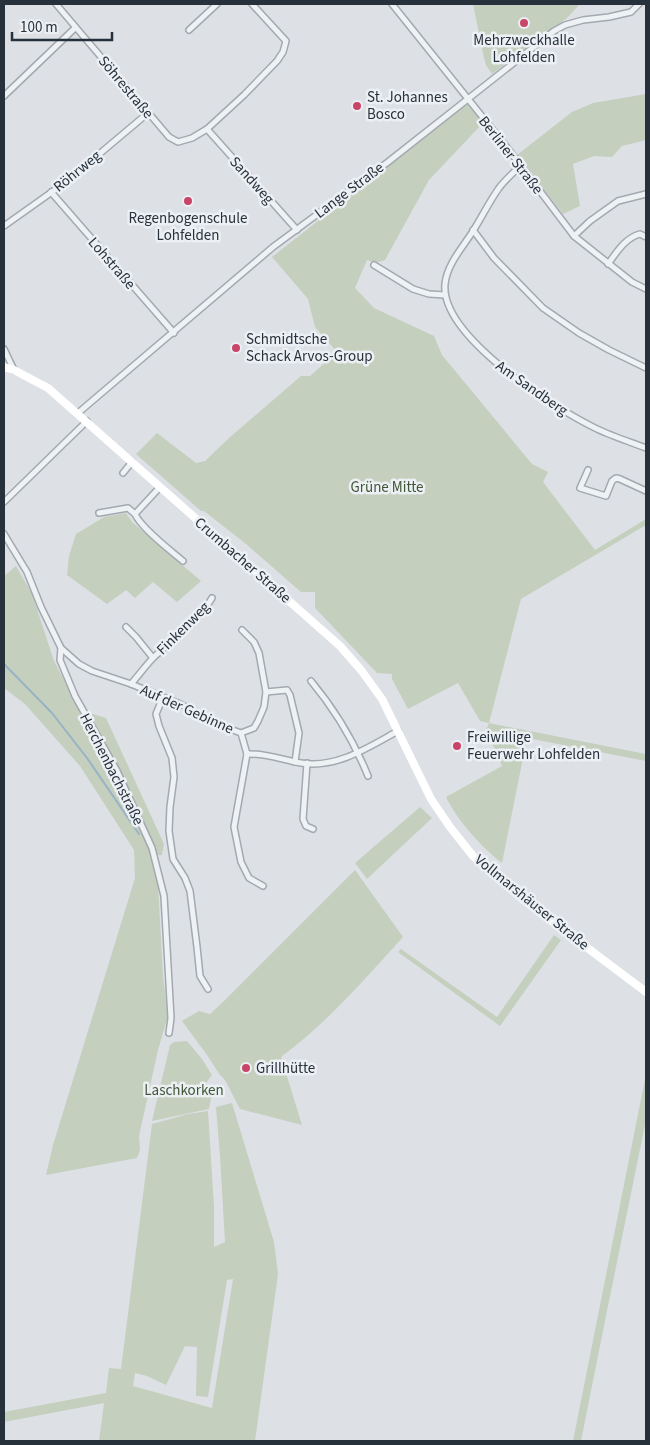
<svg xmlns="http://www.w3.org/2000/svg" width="650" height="1445" font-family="'Source Sans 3',sans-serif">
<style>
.green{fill:#c4cfbe;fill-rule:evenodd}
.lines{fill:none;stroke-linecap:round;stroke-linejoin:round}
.stream{stroke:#98b3c5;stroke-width:2}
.minor-casing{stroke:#a3a9b0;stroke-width:8}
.minor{stroke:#eff2f5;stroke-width:5}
.secondary{stroke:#fff;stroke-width:8}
.poi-dot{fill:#c84567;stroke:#ecf0f4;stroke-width:2}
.labels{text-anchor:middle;stroke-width:5;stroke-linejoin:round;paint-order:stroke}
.poi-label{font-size:15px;fill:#27313c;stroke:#ecf0f4;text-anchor:start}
.street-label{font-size:15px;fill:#27313c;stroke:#ecf0f4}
.park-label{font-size:15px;fill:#3f5735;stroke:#ecf0f4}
</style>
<rect width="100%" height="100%" fill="#dde1e6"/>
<g class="green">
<polygon points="473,4 580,4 567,18 492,74 486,65 484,58"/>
<polygon points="646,94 646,140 622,146 612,157 594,156 573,164 580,206 563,214 517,155 572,112 593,103"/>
<path d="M467 104 483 123 429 180 385 260 375 263 367 260 355 288 374 308 434 336 442 355 532 464 548 472 543 482 595 550 646 519V525L521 599 489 723 646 754V761L527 738 502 863C482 848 457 820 446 797L502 766 486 730 489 723 480 721 458 683 408 709 392 679V674L377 673 315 608V592H301L246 544 204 511H201L136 454 157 433 196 463 205 461 229 438 301 376H310L337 352 315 327 308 299 272 257Z"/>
<polygon points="126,513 132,522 201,581 177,602 153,582 135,598 126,590 107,604 67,575 69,556 76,534 104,517"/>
<polygon points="16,566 32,594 54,661 80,710 106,718 164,844 162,855 150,856 158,884 163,976 168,1016 158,1050 139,1136 140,1150 137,1158 46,1175 53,1145 135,878 134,850 80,766 25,704 4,688 4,576"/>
<polygon points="420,807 432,818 367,879 355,863"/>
<path d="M355 870 403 937C365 979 327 1023 281 1057L302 1125 240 1109 225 1080 220 1075 207 1055 182 1021 199 1011 210 1014 223 1002Z"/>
<polygon points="554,935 561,940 500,1026 398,952 401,949 497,1017"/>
<polygon points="187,1041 202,1059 212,1075 206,1083 212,1093 209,1109 152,1121 170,1045 174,1042"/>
<polygon points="646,1074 646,1120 607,1311 581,1441 573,1441"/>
<path d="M232 1103 274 1242 278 1274 255 1441H99L104 1403 4 1422V1412L106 1393 109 1368 121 1369 152 1124 188 1114 208 1111 214 1207V1247L225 1242 220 1156 216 1107ZM233 1279 212 1408 133 1386 135 1373 147 1376 166 1385 185 1346 197 1347 196 1396 208 1397 227 1280Z"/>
</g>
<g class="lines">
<polyline class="stream" points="4,664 52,713 87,758 139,834"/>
<g class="minor-casing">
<g id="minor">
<polyline points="56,4 169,137 178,142 192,138 207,129 244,95 277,61 283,52 286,41 252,4"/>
<polyline points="392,4 505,145 574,236 632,282 646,289"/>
<polyline points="189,30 217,4"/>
<polyline points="4,96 75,28"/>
<polyline points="207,129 297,230"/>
<path d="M520 166C513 173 505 180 499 188 489 202 482 217 473 231 463 247 447 264 445 284 440 336 555 409 597 429 612 436 630 442 646 448"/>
<polyline points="51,192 174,333"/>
<polyline points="4,226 66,182 148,113"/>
<polyline points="473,230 494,258 543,308 579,333 609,350 646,368"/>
<polyline points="574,236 590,221 618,201 646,194"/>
<path d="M608 264C617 252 625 238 640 234L646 237"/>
<polyline points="374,265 413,289 429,294 445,295"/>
<polyline points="4,349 14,370"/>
<polyline points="78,413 273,247 388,162 554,31 565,25 583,20 609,17 631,12 639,4"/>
<polyline points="588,470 580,488 606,496 612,481 616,478 620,479 646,491"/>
<polyline points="123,473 132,462"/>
<path d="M160 487 135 514C141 528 170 550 183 561"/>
<polyline points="4,502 87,421"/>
<polyline points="99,513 128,508 135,514"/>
<polyline points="4,534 27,572 41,607 61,648 60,660 75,696 117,771 152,848 164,896 171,1018 169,1033"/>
<polyline points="126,627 136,637 153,658"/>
<polyline points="61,648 79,664 92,671 131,684 180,704 230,729 241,733 247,754"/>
<path d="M311 681C336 711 353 739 368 776"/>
<path d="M131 684C139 675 146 665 154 657 175 638 198 622 212 598"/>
<polyline points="266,692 287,690 290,695 299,733 295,762"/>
<polyline points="163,697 156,714 159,726 172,758 174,777 170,807 169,831 173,859 185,878 190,891 197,947 200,976 208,989"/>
<polyline points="241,733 254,728 258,721 264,707 266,692 259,653 254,642 242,630"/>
<path d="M247 754C265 753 283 760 301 763 336 769 369 747 398 731"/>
<polyline points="247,754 234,827 241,862 249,878 263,886"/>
<polyline points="307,763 303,819 306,826 313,829"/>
</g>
</g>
<use href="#minor" class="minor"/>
<polyline class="secondary" points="4,367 14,370 48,388 340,646 361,670 382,699 431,799 450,827 473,856 521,898 646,992"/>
</g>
<g class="poi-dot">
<circle cx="524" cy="23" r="5"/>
<circle cx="357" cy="106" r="5"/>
<circle cx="188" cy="201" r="5"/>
<circle cx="236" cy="348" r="5"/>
<circle cx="457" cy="746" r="5"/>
<circle cx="246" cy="1068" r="5"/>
</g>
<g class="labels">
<g class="poi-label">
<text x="524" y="45" text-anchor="middle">Mehrzweckhalle<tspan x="524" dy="17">Lohfelden</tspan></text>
<text x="367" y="102">St. Johannes<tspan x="367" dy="17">Bosco</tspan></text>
<text x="188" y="223" text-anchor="middle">Regenbogenschule<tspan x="188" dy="17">Lohfelden</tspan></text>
<text x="246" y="344">Schmidtsche<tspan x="246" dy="17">Schack Arvos-Group</tspan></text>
<text x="467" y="742">Freiwillige<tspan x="467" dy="17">Feuerwehr Lohfelden</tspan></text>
<text x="256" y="1073">Grillhütte</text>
</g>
<g class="street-label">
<text transform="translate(126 87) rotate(50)" y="5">Söhrestraße</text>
<text transform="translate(511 155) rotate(52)" y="5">Berliner Straße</text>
<text transform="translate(77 171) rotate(-39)" y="5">Röhrweg</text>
<text transform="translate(252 180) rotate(48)" y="5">Sandweg</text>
<text transform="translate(349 190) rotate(-37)" y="5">Lange Straße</text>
<text transform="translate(112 263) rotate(49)" y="5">Lohstraße</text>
<text transform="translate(532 388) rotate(35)" y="5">Am Sandberg</text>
<text transform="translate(243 560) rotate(41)" y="5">Crumbacher Straße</text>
<text transform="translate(183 628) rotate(-45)" y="5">Finkenweg</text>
<text transform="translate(187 709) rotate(24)" y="5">Auf der Gebinne</text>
<text transform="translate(112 769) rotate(63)" y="5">Herchenbachstraße</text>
<text transform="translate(532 902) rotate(39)" y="5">Vollmarshäuser Straße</text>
</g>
<g class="park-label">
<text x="387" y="492">Grüne Mitte</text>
<text x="184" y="1095">Laschkorken</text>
</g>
</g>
<rect width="650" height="1445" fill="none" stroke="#27313c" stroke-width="10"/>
<path d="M12 32v8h100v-8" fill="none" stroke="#27313c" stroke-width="2.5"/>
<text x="20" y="32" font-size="15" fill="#27313c" stroke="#ecf0f4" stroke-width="4" paint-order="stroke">100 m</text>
</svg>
